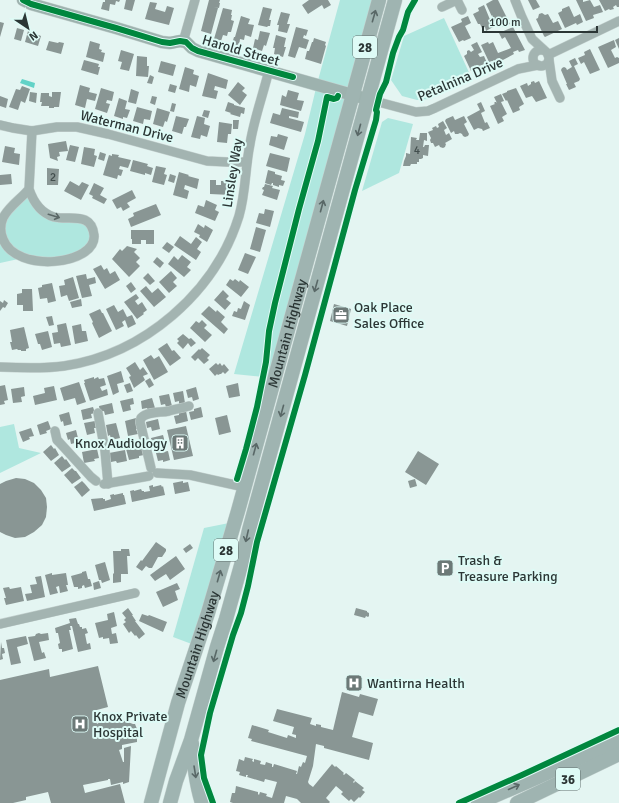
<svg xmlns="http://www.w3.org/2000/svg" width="619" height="803" font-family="Signika,sans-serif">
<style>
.green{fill:#afe7df}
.water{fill:#62d2c7}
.building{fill:#899694}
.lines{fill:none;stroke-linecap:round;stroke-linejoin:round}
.street-casing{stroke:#c4d1cf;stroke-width:10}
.secondary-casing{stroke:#c4d1cf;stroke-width:13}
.primary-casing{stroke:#c4d1cf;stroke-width:15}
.street{stroke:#a3b4b1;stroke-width:9}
.secondary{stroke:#9db2ae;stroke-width:12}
.primary{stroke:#9fb4b1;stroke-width:14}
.cycleway-casing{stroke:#defbf6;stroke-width:8}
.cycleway{stroke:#00873e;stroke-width:6}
.oneway{stroke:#596867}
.oneway2{stroke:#5b6867}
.labels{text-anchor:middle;stroke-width:4;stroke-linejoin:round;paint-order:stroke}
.number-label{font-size:12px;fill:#424e4d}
.shield{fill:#defbf6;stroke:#61716f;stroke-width:1}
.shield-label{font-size:13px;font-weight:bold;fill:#2b3635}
.street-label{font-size:14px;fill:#2b3635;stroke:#defbf6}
.poi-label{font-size:14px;fill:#2b3635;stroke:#defbf6;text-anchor:start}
</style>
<rect width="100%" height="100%" fill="#e4f5f2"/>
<g class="green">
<polygon points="340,0 378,0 274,378 234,374 305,134 317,84"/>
<polygon points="444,18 472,79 429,99 417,100 402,96 391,80 404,36"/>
<polygon points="388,118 413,124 399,173 362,191 382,122"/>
<polygon points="29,189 41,209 82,219 94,239 71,258 23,258 0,263 0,226"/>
<polygon points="14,424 19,448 41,453 0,473 0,427"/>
<polygon points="234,522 197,646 173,637 204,528"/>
</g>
<polygon class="water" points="22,79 35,83 34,88 20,83"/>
<g class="building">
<polygon points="105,0 120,0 119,2 116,1 115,5 110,4 109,11 101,9 103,2 105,2"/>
<polygon points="126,0 135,0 132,11 124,9"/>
<polygon points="209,0 220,0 219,3 220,3 219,8 214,7 218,8 211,34 201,31"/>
<polygon points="309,0 328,0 331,5 324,9 322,5 308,14 302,5"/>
<polygon points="493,0 498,0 510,24 503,27 498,18 498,21 495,22 494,21 486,4"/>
<polygon points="528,0 536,0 540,7 533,10"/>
<polygon points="576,0 583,0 583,2 590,0 594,7 600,5 603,12 593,15 594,18 586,21"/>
<polygon points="599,0 619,0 619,7 617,7 616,5 613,7 614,9 610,10 609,9 605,11"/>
<polygon points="150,2 157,3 155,9 165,12 167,6 174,8 169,25 145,19"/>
<polygon points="484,5 493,27 486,31 485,27 482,28 480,24 478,24 473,14 479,11 478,8"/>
<polygon points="569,6 574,17 580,14 583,22 577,25 576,23 565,28 558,13 562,11 562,9"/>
<polygon points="263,7 272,9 269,20 271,20 270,26 268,26 267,27 258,25"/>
<polygon points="223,8 232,10 231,15 232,15 231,20 234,21 231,32 228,32 227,36 223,35 221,41 214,39"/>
<polygon points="281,12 290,14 287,24 290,24 287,33 278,31 279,25 277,25"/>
<polygon points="542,13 545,15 548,14 553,23 558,21 562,29 545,37 544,36 536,19 538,18 539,14"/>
<polygon points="241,16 250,19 248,24 254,25 251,37 245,35 244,40 240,39 239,46 232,44 234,37 235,37"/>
<polygon points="468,16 471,23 465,26 471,38 464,41 463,40 459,42 451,27 462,22 461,19"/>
<polygon points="0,22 4,23 0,37"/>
<polygon points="296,27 308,30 306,36 304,35 303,38 309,40 306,49 299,47 295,58 288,56"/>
<polygon points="513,27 525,50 519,52 518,50 513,52 514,54 501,61 500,58 496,59 497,60 493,62 492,61 489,62 481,45 488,42 489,44 493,42 498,53 511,48 505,37 502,39 499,33"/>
<polygon points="17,28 24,30 21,41 14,39"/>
<polygon points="28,31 41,36 38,46 25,42"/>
<polygon points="260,31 270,33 266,46 264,45 262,51 253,48 255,39 258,40"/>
<polygon points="276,35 286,38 284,47 286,47 283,57 274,54 275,48 273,48"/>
<polygon points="314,38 326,42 325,45 326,46 321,64 305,59 307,51 309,51 312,42 313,42"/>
<polygon points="619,38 619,49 615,40"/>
<polygon points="614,40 616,47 611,50 615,58 617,57 619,58 619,63 608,68 598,47"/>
<polygon points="49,41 58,43 59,42 64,43 61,54 46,50"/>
<polygon points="90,41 100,44 99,49 102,50 101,52 105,53 103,62 86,57"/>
<polygon points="477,42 482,52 478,54 480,57 484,56 487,63 474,68 474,70 472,71 471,71 464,56 467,54 467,51 469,50 471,52 474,50 471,45"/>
<polygon points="590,49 600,70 590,74 584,62 581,64 578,58 585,55 584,52"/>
<polygon points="121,50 134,54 129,71 120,69 122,62 118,61"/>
<polygon points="137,56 147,57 147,66 149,66 148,77 136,76"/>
<polygon points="575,58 578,64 574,66 580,79 579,81 574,83 576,87 569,90 566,84 567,84 561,70 562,68 564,67 566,68 567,70 572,67 569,61"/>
<polygon points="84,60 99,64 98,67 100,67 98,75 81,70"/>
<polygon points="161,61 176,65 173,76 158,72"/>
<polygon points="185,67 194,70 193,74 199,76 196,87 190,85 189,92 179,89"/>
<polygon points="208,73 228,80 226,89 215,86 214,90 218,91 216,99 202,96"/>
<polygon points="150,75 154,77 152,84 147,83"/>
<polygon points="534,81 535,83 539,81 547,98 536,102 532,96 526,98 520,86 527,83 528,86 531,84 531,82"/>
<polygon points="238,82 245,88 242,91 247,95 240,105 228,95"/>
<polygon points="170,84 177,86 175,93 168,91"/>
<polygon points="80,85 90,88 89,92 97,94 95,101 87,99 85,108 75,105"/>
<polygon points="22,86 30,89 25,103 21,101 18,110 9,107 16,89 20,90"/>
<polygon points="101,88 114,92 112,101 107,100 106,103 110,104 107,113 95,109"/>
<polygon points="516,88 524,104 519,107 520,110 513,113 507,100 506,101 502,94 507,92 507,91"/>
<polygon points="131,89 139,92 136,104 128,102"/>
<polygon points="288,90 299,93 297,100 304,101 301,111 280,105 282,95 286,97"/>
<polygon points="30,92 37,93 36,103 29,101"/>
<polygon points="52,92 61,92 59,107 54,107 54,108 49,108 49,106 41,106 42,102 40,102 41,93 49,93 49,96 52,97"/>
<polygon points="501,94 504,101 501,102 507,114 502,117 504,121 498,124 490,106 495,104 494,103 495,102 496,102 497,103 494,97"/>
<polygon points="0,96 8,99 6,108 0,106"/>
<polygon points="152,96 157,97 155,105 150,103"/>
<polygon points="119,98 127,101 125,109 130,110 127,118 123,117 123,119 114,116"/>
<polygon points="228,102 234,104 234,105 245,108 244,114 241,113 240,117 230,114 231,113 225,111"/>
<polygon points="481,102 485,111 481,113 485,123 487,122 490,128 483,131 482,129 478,128 474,130 467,117 480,110 477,104"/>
<polygon points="172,103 176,104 174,112 170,111"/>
<polygon points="137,107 152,111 150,120 144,119 143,124 133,121"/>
<polygon points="157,108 170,112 167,122 165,121 163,127 153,124"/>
<polygon points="282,108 299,112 298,118 289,116 289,118 304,122 301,132 270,123 273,113 280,115"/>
<polygon points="204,110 210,111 208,118 202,116"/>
<polygon points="176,116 189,119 186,127 184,127 182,134 172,131"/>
<polygon points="197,116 205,118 204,124 210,126 207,137 201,135 200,139 191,137"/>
<polygon points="453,116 455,120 464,116 467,122 464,124 469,134 468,136 465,137 463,136 462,134 460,133 458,134 455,134 454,131 451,133 445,121 446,119"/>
<polygon points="233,120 239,120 238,129 233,129"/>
<polygon points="443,121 447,128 444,130 446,135 449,133 452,139 445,143 446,144 445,147 443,148 440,147 439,145 435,147 433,143 431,143 430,140 431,138 428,132 433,130 432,128 436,126 437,128 439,127 438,124"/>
<polygon points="219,122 232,124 231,134 228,134 227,143 217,142"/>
<polygon points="420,133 427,133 427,141 424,140 423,147 424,147 425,145 429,145 428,156 423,155 423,158 421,159 419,159 419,162 417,162 417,164 411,164 410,166 403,166 404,161 406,156 406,153 410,154 411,137 417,138 416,140 419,140"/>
<polygon points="278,134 288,137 284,150 269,145 271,136 277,137"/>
<polygon points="66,141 68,151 59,152 60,156 57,157 58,161 50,158 48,144"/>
<polygon points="70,145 79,147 75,162 66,160"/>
<polygon points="5,146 15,148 14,153 20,154 19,165 2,162"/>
<polygon points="84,147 95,149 94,155 97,156 94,167 81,164"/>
<polygon points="100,152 106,154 104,161 98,159"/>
<polygon points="270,153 290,158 287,172 266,166"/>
<polygon points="112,154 119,155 118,157 131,160 128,168 120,166 119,169 123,170 121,176 118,175 117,179 103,175 109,155 112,156"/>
<polygon points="133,160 148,164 147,166 153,168 151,175 145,173 145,175 130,171"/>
<polygon points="156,166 166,168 164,174 167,175 164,185 152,182"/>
<polygon points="47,168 59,169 58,185 47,185"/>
<polygon points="268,170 275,172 275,174 282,176 281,180 285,181 283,186 279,185 279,187 273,185 273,183 272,183 271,185 265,183"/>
<polygon points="179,172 189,175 188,176 199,179 197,189 185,185 184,189 189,191 187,199 173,195"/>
<polygon points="11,174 12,184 0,185 0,175"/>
<polygon points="170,174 176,176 174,183 168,181"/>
<polygon points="210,180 216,180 216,185 221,185 221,181 230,181 230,185 231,185 231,195 210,194"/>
<polygon points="70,181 79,186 82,182 89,185 81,200 64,191"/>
<polygon points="94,183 104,188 100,195 107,199 104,204 92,198 93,196 89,194"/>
<polygon points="265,184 273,186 272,188 280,190 277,200 262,195 264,190 262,189 263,187 264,187"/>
<polygon points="132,190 136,198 127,203 130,207 123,211 121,207 117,209 112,200"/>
<polygon points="206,200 217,205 215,210 219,212 215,221 195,213 198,205 204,207"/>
<polygon points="156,204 161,215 131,227 128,219 134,216 133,213"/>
<polygon points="265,209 274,211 270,227 256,223 259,213 264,214"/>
<polygon points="198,224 204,228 205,225 213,230 207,242 199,237 200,235 194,232"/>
<polygon points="256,227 266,230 260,252 250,249"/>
<polygon points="131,230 154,230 154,244 146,244 146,240 141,240 141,244 132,244 132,239 131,239"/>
<polygon points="180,236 191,244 196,237 202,242 197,249 201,252 196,260 174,245"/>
<polygon points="167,242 174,247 169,253 162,248"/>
<polygon points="127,246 137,249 134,252 140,258 136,262 140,266 129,277 112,259 120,249 122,251"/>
<polygon points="245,253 256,257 248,274 238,270"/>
<polygon points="182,255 191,262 187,267 191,270 184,277 168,264 174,256 178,260"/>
<polygon points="157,257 164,263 160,268 153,262"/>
<polygon points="101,265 104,270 107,268 110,274 115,271 120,280 105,289 93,269"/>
<polygon points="171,271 177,278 173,282 177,286 169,293 159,282"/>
<polygon points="148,273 155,281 150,285 143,278"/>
<polygon points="86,274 87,279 95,277 96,283 89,285 92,296 82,298 76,276"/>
<polygon points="73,277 79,298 69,301 67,295 61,297 59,286 65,285 64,280"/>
<polygon points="230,279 233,281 235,279 239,282 240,280 249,287 241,297 226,285"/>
<polygon points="131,282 136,289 131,293 126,286"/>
<polygon points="52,283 56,301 48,303 47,298 40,299 38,288 42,287 42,285"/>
<polygon points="146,286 152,293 158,288 166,297 154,307 140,291"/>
<polygon points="22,289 32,289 33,311 23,311 23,305 17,305 17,294 22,293"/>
<polygon points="223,290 229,296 226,299 231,303 225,310 214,300"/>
<polygon points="136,294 139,298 135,301 138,305 142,302 147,310 143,313 144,314 137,319 124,302"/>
<polygon points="81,299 82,306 72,308 70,302"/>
<polygon points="4,300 8,303 5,308 3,307 0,311 0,301 3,303"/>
<polygon points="244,301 250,305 245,320 232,316 234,311 237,312 238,308 241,309"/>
<polygon points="334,304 351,309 347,326 330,321"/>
<polygon points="114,305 118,312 123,309 127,317 132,315 136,324 128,328 125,320 122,322 124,326 116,330 106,309"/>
<polygon points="209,306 216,312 217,310 225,317 221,322 228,329 224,334 201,314"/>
<polygon points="100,309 102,313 103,313 112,331 99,338 92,323 93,322 89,314"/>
<polygon points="52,316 54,325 49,326 46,317"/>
<polygon points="202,320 207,325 204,328 212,335 205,342 190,328 196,321 199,323"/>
<polygon points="66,323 71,345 61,347 60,343 54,344 52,333 58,332 57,325"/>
<polygon points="81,324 82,331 86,331 88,341 75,344 72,326"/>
<polygon points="24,327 29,348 26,349 26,351 21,351 21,350 18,350 17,349 12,350 10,342 12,342 10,330"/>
<polygon points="48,331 52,347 42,350 40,344 38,344 35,334"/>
<polygon points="183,334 189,339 191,338 196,343 191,347 188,343 183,349 177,343 179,341 177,339"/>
<polygon points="167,343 172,351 174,350 181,358 170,366 158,349"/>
<polygon points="202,348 210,355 207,358 209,360 204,364 198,358 195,361 191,357 199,349 200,350"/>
<polygon points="151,355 154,359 159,356 168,372 154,380 143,360"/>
<polygon points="135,362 140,370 143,367 148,374 143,376 145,380 134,388 129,377 131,376 126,368"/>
<polygon points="216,363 218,365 220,363 222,366 224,364 229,370 225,374 223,372 221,374 220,374 218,375 217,374 215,376 209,369"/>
<polygon points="121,371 124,382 117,384 119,392 113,395 107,376"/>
<polygon points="94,377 94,379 98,377 99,379 104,378 106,385 100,387 102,391 107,389 108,395 90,401 84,383 85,383 84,380"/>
<polygon points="150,378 154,385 149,388 145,381"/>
<polygon points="79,382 86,402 77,405 75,398 64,401 60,388"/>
<polygon points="130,383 133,391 127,393 124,385"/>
<polygon points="238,383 240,396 229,398 226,386"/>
<polygon points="5,385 8,400 4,401 5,404 0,405 0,386"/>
<polygon points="54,386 57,400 35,405 33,396 45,393 44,388"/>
<polygon points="24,387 25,396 21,397 22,402 13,403 11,389"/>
<polygon points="196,387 199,399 193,401 192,397 188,398 186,390"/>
<polygon points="183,391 185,403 179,404 179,401 175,402 173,393"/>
<polygon points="169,394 172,406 166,407 165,404 161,405 159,396"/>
<polygon points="133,398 134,404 130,405 131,410 123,412 120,401"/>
<polygon points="152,398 155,408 148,410 147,408 142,409 141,401"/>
<polygon points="112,403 114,413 105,415 104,411 100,412 99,406"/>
<polygon points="93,407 95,413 91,414 92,418 83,420 81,410"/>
<polygon points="201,407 203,417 191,420 189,412 194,411 194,409"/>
<polygon points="186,411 188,421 176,424 174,416 179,415 179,413"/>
<polygon points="69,412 72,424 64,426 63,421 61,422 59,415"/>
<polygon points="227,415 231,432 219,435 215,418"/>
<polygon points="136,418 138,429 136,429 138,434 128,436 125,421"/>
<polygon points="158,419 160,429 152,431 151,427 147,428 146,422"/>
<polygon points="48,421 51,429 46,431 47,433 40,435 37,425"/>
<polygon points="95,421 96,428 94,428 95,433 87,435 84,423"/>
<polygon points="116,423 120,438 111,440 110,435 108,436 106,425"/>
<polygon points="186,426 193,456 174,460 167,430"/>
<polygon points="31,428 34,436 29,437 30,439 23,442 19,432"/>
<polygon points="76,430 79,442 71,444 70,439 68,440 66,433"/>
<polygon points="163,435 166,446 157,448 156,444 152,445 151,438"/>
<polygon points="51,445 54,449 55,448 59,455 51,461 43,452"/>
<polygon points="142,446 144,455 139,456 139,458 129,460 126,449"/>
<polygon points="97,449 99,458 94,459 95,461 84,463 82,452"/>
<polygon points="125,450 127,461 117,463 116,461 111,462 109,453"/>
<polygon points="168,451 170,460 163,462 163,460 158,461 156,453"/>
<polygon points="418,451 439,464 426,485 405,472"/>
<polygon points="62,456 65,460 66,459 71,466 62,472 54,463"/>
<polygon points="72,468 75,471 76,471 81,478 72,484 64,475"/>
<polygon points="16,478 25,479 34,483 41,490 46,498 47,507 46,517 42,525 34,532 25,537 15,538 6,535 0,532 0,484 6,481"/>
<polygon points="415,479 417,486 410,488 408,481"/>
<polygon points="82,481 85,484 90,490 82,497 74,487"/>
<polygon points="183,481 183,483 188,482 190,491 175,494 173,483"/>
<polygon points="153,485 153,487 161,485 162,487 163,486 165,495 132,502 130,491 134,490 134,491 141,489 142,491 144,491 144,492 150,491 149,486"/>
<polygon points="123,493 123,495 124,495 126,504 94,511 91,499 103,498 103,499 105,499 105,501 111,499 110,495 114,494 114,495"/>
<polygon points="156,542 166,549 166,551 162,557 158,557 152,568 149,568 146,566 142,571 136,567 141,560 142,561"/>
<polygon points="190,544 193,548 186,553 183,549"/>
<polygon points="121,549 129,549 130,556 127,556 128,574 121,574 121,582 113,583 113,574 114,573 113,551 121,551"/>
<polygon points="176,556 185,569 170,580 166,574 155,581 150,575"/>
<polygon points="105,562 110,580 102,583 101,580 99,580 95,565"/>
<polygon points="86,571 88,579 90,579 92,586 85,588 84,585 82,586 82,588 78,589 78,587 74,587 71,576 82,573 82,572"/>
<polygon points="52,573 52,575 66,573 68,585 66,585 68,591 60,593 59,586 56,587 58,593 50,595 45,575"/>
<polygon points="41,576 45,597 27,601 25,594 32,593 30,585 37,584 35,577"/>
<polygon points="99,581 101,588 94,590 93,583"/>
<polygon points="177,583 180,589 175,591 178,600 163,607 156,592"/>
<polygon points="9,587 10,589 21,587 24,601 6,605 4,598 6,598 3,588"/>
<polygon points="128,608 133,615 132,615 136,621 135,621 145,634 139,639 136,635 135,636 131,631 129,633 123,624 126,622 124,620 126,618 122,613"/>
<polygon points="356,608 367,611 367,612 369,613 369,616 368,617 366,616 365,618 354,615"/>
<polygon points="114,612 117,626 111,628 112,634 116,633 118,643 110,644 109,638 103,639 103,637 99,638 95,623 108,620 107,614"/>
<polygon points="142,614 148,616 149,615 167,622 163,632 139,621"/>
<polygon points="76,618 78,624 79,624 80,627 82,627 82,629 86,628 88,633 85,634 87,644 90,643 91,649 78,652 72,626 70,626 71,630 69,630 73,649 62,652 62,649 59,649 58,644 60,643 58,633 56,633 55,628 70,623 69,619"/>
<polygon points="39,633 41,634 48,633 49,640 39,642 42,653 44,652 46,658 34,661 28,637 35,636 36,634"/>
<polygon points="26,636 28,644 17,647 21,663 11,665 6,640"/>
<polygon points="1,642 2,648 4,648 5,653 2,654 3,659 0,660"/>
<polygon points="98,666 108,707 93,711 97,724 100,722 116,720 125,721 133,724 135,724 137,729 137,742 122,745 122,749 119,750 123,762 124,762 124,748 131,746 129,782 123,784 123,782 111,785 110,779 108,779 108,780 83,785 85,793 120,784 125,803 51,803 48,792 26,797 26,800 13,803 0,803 0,680 49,669 50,677"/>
<polygon points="342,692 359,697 360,694 378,699 373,716 359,712 352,737 373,743 369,760 324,748 324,746 316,744 313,766 308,782 309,784 313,787 332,764 335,767 336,766 344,773 343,774 344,775 346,773 355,780 353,782 354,783 355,781 364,788 362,790 365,792 360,798 359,797 354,802 351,799 349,801 341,794 343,792 336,786 326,798 330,802 329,803 301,803 297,799 286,796 284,803 233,803 230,802 232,793 235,793 236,786 258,792 258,794 259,795 260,792 267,794 266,796 272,798 277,782 265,779 264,782 247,777 248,775 246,775 246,777 239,775 240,772 236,771 239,759 244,761 245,757 253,759 252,761 254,762 254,759 261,761 260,764 265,765 266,762 272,764 272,767 273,767 274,764 297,771 296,774 297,774 299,766 301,767 303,762 305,763 307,756 251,741 252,739 248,738 252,725 269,730 268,732 287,738 288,735 296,738 296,735 292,734 294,727 273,721 277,709 312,718 310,724 316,726 316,724 321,725 321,727 333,730"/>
</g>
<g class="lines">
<g class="street-casing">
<g id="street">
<polyline points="515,0 521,15 532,39 544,50"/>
<polyline points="442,7 457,0 462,10"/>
<polyline points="183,42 195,0"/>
<circle cx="541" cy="58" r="8"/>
<polyline points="548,55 619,21"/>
<polyline points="549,60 552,81 560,98"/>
<polyline points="367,99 416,112 428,111 435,108 518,69 538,65"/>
<polyline points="0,125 13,128 32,131 38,130 57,127 77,127 108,134 207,161 227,162 247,162"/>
<path d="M29 189C22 198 8 207 3 218 0 225 0 232 3 239 16 274 97 265 94 235 91 211 70 221 54 217 41 213 33 201 29 189L32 131"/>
<path d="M0 367C21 368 42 369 64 366 144 354 215 293 239 216 246 192 245 168 250 144 254 119 263 95 269 70"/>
<polyline points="98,413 105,451 108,484"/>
<polyline points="55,431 57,440 59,442 91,477 96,481"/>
<path d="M151 468 140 422 141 418C148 411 160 413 169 411 176 409 183 408 189 406"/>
<polyline points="157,473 190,475 244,487"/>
<polyline points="104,484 149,476"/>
<polyline points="0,624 135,593"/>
</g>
</g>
<g class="secondary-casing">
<polyline id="secondary" points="23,0 31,4 116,28 162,42 170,43 180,41 186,42 192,48 198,51 367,99"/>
</g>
<g class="primary-casing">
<g id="primary">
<path d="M192 744C194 764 196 784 202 803"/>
<path id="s1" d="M151 803 178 703 208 613 238 511 379 0"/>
<polyline points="170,803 176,781 191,740 217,647 226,619 242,562 249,530 395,0"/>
<polyline points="478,803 538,777 619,740"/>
<polyline points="517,803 619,754"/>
</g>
</g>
<use href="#street" class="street"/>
<use href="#secondary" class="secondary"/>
<use href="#primary" class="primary"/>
<g class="cycleway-casing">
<g id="cycleway">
<polyline points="23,0 31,4 116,28 162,42 170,43 180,41 186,42 192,48 198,51 293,77"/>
<polyline points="237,479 246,449 257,407 266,362 269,331 275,303 299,209 318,141 327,97 334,99 337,98 338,96"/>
<polyline points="213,803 204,778 201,755 210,713 233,635 241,613 248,586 257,542 305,375 355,190 376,120 377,112 376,110 380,94 386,82 393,53 399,37 403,30 408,12 415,0"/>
<polyline points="459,803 522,775 619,730"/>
</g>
</g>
<use href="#cycleway" class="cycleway"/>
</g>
<defs><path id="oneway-shaft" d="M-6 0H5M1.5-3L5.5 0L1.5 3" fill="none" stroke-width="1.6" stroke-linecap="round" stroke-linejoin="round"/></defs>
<g class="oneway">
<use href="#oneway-shaft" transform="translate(374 16) rotate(-74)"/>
<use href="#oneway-shaft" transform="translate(359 130) rotate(105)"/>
<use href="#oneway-shaft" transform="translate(322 206) rotate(-75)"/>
<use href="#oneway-shaft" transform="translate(316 286) rotate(106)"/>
<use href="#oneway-shaft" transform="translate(282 411) rotate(105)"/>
<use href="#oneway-shaft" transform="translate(255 449) rotate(-75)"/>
<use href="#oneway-shaft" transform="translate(247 536) rotate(103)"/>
<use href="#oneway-shaft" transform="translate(219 576) rotate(-74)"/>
<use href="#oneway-shaft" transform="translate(215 656) rotate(106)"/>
<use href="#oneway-shaft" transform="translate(195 772) rotate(81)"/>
<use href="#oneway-shaft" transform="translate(514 787) rotate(-24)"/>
</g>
<use class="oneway2" href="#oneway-shaft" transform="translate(54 216) rotate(17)"/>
<defs>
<g id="office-square" transform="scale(0.9)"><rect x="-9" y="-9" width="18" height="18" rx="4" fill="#6c7977" stroke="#defbf6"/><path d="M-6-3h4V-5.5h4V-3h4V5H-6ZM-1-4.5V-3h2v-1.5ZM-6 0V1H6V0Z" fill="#fff"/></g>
<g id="building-square" transform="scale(0.9)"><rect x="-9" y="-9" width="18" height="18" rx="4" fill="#6c7977" stroke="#defbf6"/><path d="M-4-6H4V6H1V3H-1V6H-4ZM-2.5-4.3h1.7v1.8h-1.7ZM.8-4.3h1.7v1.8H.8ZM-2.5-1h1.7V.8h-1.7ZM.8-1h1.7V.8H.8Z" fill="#fff"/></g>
<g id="parking-square" transform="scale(0.9)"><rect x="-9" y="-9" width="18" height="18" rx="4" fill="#6c7977" stroke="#defbf6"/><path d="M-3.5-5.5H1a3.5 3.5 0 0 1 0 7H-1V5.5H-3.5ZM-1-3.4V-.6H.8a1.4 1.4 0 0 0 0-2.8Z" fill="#fff"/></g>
<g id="hospital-square" transform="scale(0.9)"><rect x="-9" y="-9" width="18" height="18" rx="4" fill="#6c7977" stroke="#defbf6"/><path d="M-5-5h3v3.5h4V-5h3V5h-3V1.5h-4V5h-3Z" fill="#fff"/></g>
</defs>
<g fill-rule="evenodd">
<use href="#office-square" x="341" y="315"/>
<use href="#building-square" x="180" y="443"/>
<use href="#parking-square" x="445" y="568"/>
<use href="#hospital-square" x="354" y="683"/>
<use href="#hospital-square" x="80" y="724"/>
</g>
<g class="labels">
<g class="number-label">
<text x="417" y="154">4</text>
<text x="53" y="181">2</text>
</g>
<g class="shield">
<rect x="353" y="36" width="24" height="22" rx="3"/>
<rect x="214" y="539" width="24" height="22" rx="3"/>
<rect x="556" y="768" width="24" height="22" rx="3"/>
</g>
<g class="shield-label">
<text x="365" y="52">28</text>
<text x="226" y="555">28</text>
<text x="568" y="784">36</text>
</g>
<g class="street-label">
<text transform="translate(241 50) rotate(16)" y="5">Harold Street</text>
<text transform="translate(460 79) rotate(-23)" y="5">Petalnina Drive</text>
<text transform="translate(127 126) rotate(14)" y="5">Waterman Drive</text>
<text transform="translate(232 173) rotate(-81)" y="5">Linsley Way</text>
<text dy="5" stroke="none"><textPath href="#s1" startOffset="489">Mountain Highway</textPath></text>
<text dy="5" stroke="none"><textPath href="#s1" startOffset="165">Mountain Highway</textPath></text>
</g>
<g class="poi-label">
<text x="354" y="312">Oak Place<tspan x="354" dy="16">Sales Office</tspan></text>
<text x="167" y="448" text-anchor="end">Knox Audiology</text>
<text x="458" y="565">Trash &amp;<tspan x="458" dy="16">Treasure Parking</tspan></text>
<text x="367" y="688">Wantirna Health</text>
<text x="93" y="721">Knox Private<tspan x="93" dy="16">Hospital</tspan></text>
</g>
</g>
<g transform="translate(28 28) rotate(145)" stroke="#defbf6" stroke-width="3" paint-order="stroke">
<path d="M0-3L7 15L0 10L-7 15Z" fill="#2b3635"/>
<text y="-6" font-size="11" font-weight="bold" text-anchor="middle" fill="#2b3635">N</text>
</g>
<path d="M483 26v6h114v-6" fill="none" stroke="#2b3635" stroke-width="2"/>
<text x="489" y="26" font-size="12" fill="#2b3635" stroke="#defbf6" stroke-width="3" paint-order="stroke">100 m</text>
</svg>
